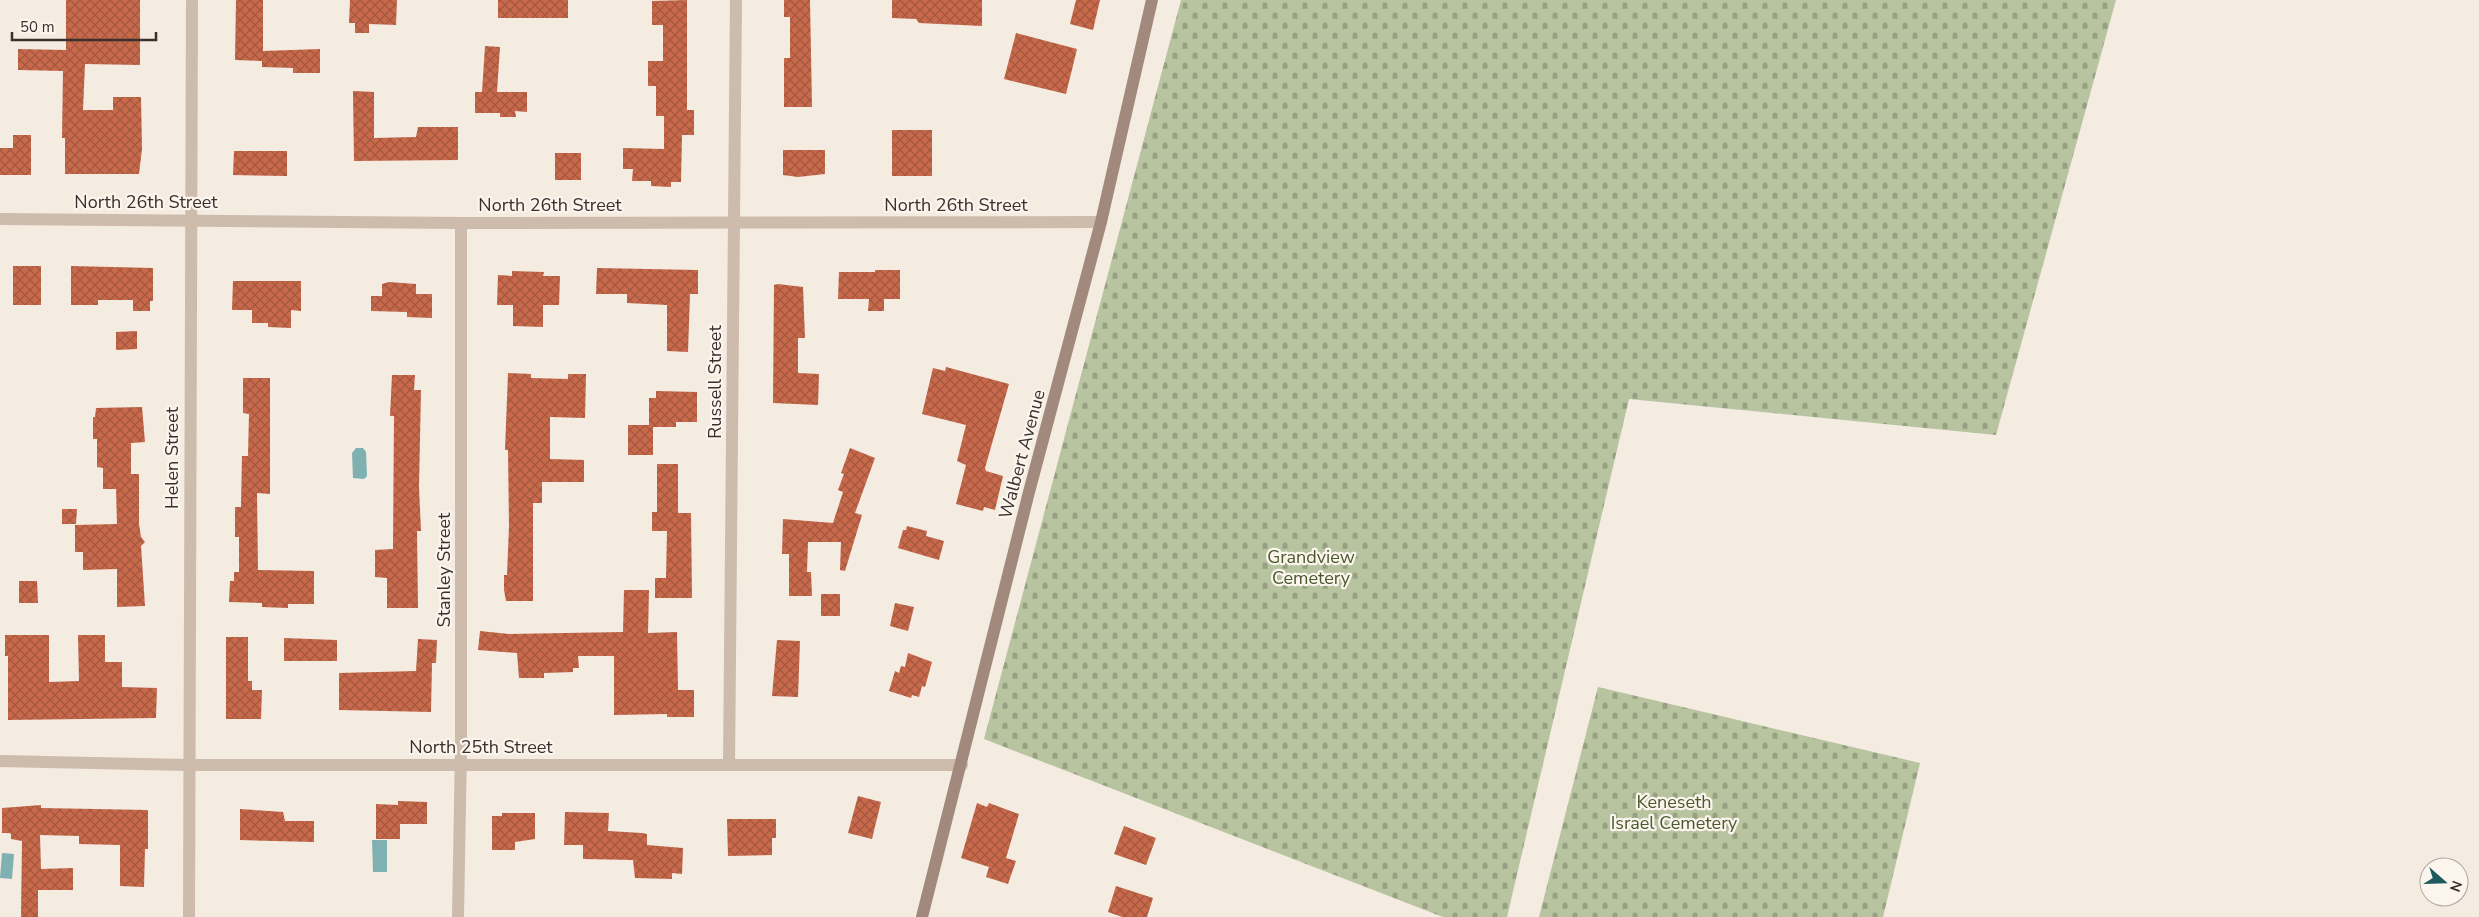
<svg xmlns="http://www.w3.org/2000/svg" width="2479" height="917" font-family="'Nunito Sans',sans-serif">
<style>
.cemetery{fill:url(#cemetery-stones)}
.water{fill:#7fb0b2}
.building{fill:url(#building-cross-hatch)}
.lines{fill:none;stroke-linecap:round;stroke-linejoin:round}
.street{stroke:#cdbbac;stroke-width:12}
.secondary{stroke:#a18a7d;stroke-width:12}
.labels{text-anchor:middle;stroke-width:4.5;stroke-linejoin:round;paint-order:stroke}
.street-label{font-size:18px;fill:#3b302b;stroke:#fbf5ee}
.park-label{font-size:18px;fill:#4a5a2e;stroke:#fbf5ee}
</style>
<defs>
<pattern id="cemetery-stones" width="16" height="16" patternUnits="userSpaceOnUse" patternTransform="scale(1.25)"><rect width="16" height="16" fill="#b8c4a0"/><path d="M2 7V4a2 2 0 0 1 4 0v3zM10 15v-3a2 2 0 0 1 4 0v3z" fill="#97a083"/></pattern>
<pattern id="building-cross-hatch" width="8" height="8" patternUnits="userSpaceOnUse" patternTransform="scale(1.25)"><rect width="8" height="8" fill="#c8694b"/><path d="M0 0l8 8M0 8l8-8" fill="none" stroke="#a4573f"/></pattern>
</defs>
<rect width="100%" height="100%" fill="#f4ebe1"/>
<g class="cemetery">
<polygon points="1181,0 2116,0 1996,435 1629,399 1507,917 1443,917 984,739"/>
<polygon points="1598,687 1920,763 1883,917 1539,917"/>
</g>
<g class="water">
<polygon points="356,448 363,448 366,452 367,476 364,479 353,478 352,453"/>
<polygon points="372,840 387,840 387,872 373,872"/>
<polygon points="2,853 14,854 12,879 0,878"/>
</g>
<g class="building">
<polygon points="66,0 140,0 140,65 85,64 83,110 113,110 113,97 141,97 142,149 139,174 65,174 65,138 62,138 63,71 18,70 18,49 66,50"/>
<polygon points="236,0 263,0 263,51 320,49 320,73 293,73 293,68 262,67 262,61 235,60"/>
<polygon points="350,0 397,0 396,25 369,24 369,33 355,33 355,23 349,23"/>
<rect x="498" y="0" width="70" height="18"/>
<polygon points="687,0 687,110 694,110 694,135 682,135 681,182 671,182 671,187 651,186 651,181 632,181 633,169 623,169 623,148 664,149 664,116 656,116 656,86 648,86 648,61 663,61 663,25 652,25 652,1"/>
<polygon points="784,0 810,0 812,107 784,107 784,58 790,58 790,17 784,17"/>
<polygon points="892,0 982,0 982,26 919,23 916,19 892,18"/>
<polygon points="1076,0 1100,0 1093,30 1070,24"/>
<polygon points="1016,33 1077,49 1066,94 1004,79"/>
<polygon points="485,46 500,47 497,92 527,92 527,112 515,111 516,117 500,117 500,113 475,113 475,92 482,92"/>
<polygon points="353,91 374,92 374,138 416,137 418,127 458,127 458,160 354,161"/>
<rect x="892" y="130" width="40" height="46"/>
<polygon points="13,135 31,135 31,175 0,175 0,148 13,148"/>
<polygon points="783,150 825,150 825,174 798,177 783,175"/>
<polygon points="234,151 287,151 287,176 233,175"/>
<rect x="555" y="153" width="26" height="27"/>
<rect x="13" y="266" width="28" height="39"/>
<polygon points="71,266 153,268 153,301 150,301 150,311 133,311 133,300 98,300 98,305 71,305"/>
<polygon points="597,268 698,270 698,294 690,294 688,352 667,351 667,305 627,303 627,294 596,294"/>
<polygon points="875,270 900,270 900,299 884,299 884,311 868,311 869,299 838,299 839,272 875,272"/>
<polygon points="512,271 544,272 543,276 560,276 559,305 543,305 543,327 513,326 513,305 497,305 498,275 512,276"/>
<polygon points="233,281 301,281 301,311 291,310 291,328 268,327 268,323 252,323 252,310 232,310"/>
<polygon points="389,282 416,284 416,294 432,294 432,318 407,317 407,312 371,311 371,296 382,296 382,284"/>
<polygon points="778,284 803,287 805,338 798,338 798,373 819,374 818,405 773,403 774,285"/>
<polygon points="137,331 137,349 116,350 116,332"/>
<polygon points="946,367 1009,384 985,468 986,471 1003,476 995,510 984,507 983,511 956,504 966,465 957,461 966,425 922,414 933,368 945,371"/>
<polygon points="508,373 531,374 531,378 568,379 568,374 586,374 585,418 550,417 550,459 584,460 584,482 542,482 542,503 533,503 533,601 506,601 504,590 504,575 507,575 509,526 508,450 505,450"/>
<polygon points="392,375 415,375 414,390 421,390 419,487 421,531 417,531 418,608 387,608 387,578 375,577 375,550 393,549 394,416 390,416"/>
<polygon points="243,378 270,378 270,494 257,493 258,570 314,571 314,604 288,604 288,608 262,607 262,603 229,602 230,581 234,581 234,572 239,572 239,537 235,537 235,507 241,507 242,456 248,456 249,414 243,413"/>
<polygon points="656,391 697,392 697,422 676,422 676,427 653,427 653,455 628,455 628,425 649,425 649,398 656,398"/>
<polygon points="142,407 145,442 131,443 131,474 139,474 139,524 141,537 145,542 141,546 145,606 117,607 117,569 83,570 83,552 75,552 75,525 117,524 116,489 103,489 103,468 97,467 97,439 93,439 93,417 95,417 96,408"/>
<polygon points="850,448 875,458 855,513 862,515 845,571 840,570 841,542 808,542 807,572 811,572 812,596 789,596 789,554 782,554 783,519 833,523 843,492 838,490 844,474 841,473"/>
<polygon points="657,464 678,464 678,513 691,513 692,598 655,598 655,578 666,578 667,531 652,531 652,512 657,512"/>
<polygon points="62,509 77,509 76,524 62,524"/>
<polygon points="907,526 927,531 926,536 944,541 939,560 898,548 903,530 906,530"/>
<polygon points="19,581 37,581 38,603 19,603"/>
<polygon points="624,590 649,590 648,633 677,632 678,690 694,690 694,717 667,717 667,714 614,715 614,656 578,656 579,668 573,668 573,672 544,673 544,678 519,678 517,653 478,650 480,631 509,634 623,632"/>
<rect x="821" y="594" width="19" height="22"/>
<polygon points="895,603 914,607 908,631 890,626"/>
<polygon points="5,635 49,635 49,682 79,681 78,635 105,635 105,662 122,662 122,687 157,688 156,718 8,720 8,656 5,656"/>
<polygon points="226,637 248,637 248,681 252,681 252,690 262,690 261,719 226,719"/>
<polygon points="284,638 337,640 337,661 284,661"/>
<polygon points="418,639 437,640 436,663 432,663 431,712 339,710 339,673 416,671"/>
<polygon points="777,640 800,641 798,697 772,696"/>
<polygon points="908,653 932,662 925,687 922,686 919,697 912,695 911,698 889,691 895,671 899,673 901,666 905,667"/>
<polygon points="858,796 881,802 872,839 848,833"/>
<polygon points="398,801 427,802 427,824 400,824 400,839 376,839 376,804 398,805"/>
<polygon points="977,803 987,807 989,803 1019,814 1006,858 1016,861 1008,884 986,877 989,867 961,858"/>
<polygon points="41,805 41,808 148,810 148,849 145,849 144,887 120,886 120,845 79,844 79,836 40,835 41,869 73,868 73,890 38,890 38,917 21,917 22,841 11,839 11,834 9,833 2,833 2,808"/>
<polygon points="240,809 283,812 285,821 314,821 314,842 240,840"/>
<polygon points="565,812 609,813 608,831 642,833 647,834 647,845 683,848 682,874 672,873 672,879 635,878 633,860 583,859 583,845 564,845"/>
<polygon points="502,813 535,813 535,839 515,842 515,850 492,850 492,816 502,816"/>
<polygon points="727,819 776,819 776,838 772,838 772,855 728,856"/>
<polygon points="1124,826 1156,838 1146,865 1114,854"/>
<polygon points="1116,886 1153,898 1147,917 1122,917 1108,912"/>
</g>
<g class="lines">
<g class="street">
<polyline points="0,219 461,223 1101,222"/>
<polyline points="0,761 188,765 962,765"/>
<polyline points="729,765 736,0"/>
<polyline points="189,917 192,0"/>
<polyline points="458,917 461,746 461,223"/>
</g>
<polyline class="secondary" points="922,917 1029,492 1101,222 1152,0"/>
</g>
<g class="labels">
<g class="street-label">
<text x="146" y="208">North 26th Street</text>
<text x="550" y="211">North 26th Street</text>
<text x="956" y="211">North 26th Street</text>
<text transform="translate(715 382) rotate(-90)" y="6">Russell Street</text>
<text transform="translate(1022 454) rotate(-75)" y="6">Walbert Avenue</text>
<text transform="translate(172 458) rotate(-90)" y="6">Helen Street</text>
<text transform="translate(444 570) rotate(-90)" y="6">Stanley Street</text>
<text x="481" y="753">North 25th Street</text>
</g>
<g class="park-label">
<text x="1311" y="563">Grandview<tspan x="1311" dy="21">Cemetery</tspan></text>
<text x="1674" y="808">Keneseth<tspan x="1674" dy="21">Israel Cemetery</tspan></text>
</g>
</g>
<g transform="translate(2444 882) rotate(110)"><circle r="24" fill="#fbf5ee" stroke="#aea6a0"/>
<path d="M0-4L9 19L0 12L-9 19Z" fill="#1f5a5e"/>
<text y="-8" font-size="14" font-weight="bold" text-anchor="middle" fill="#3b302b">N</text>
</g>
<path d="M12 32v8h144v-8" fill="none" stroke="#3b302b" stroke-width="2.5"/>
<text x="20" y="32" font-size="15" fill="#3b302b" stroke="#fbf5ee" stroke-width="4" paint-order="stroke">50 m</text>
</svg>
